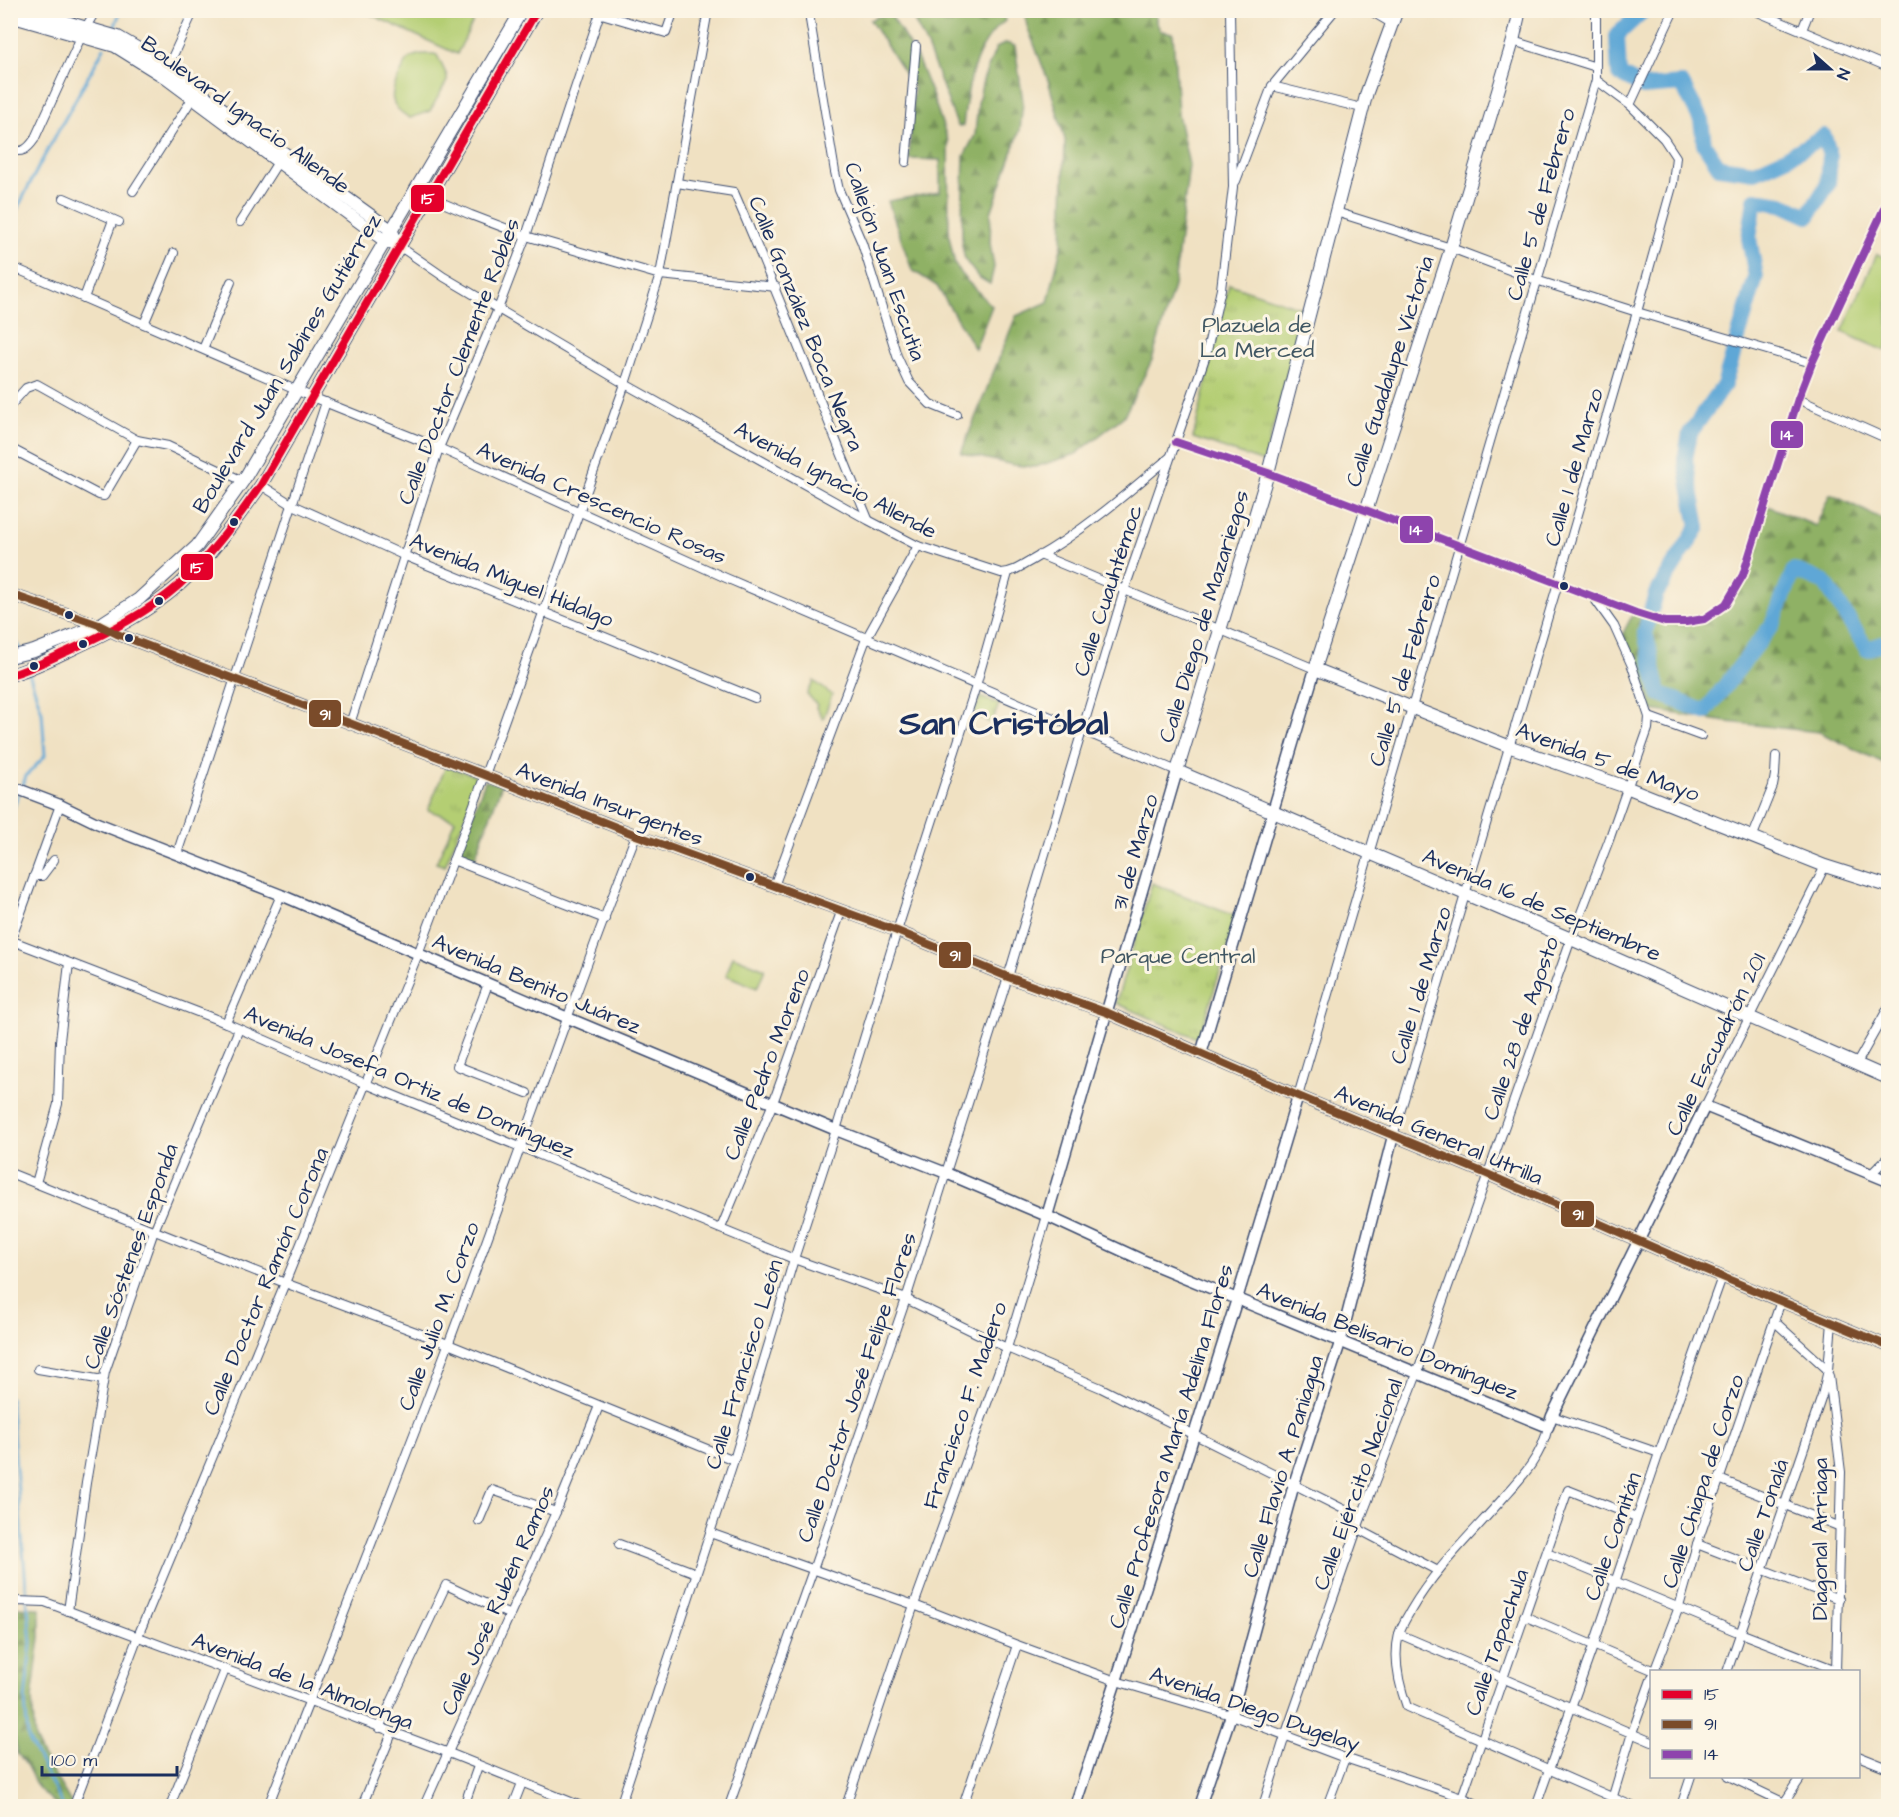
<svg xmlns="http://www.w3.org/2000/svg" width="1899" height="1817" font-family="'Architects Daughter',sans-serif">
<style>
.grass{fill:url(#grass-tufts);stroke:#687e68;stroke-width:1.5}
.forest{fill:url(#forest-firs);stroke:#557062;stroke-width:1.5}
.pitch{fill:#b4ce73;stroke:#687e68;stroke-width:1.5}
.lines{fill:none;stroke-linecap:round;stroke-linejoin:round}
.stream{stroke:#5fa7d6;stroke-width:3}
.river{stroke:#5fa7d6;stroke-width:16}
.minor-casing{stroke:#3b4a6d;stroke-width:10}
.tertiary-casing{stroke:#3b4a6d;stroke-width:13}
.secondary-casing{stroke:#3b4a6d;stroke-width:14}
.primary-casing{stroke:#3b4a6d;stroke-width:14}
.minor{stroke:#fff;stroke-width:8}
.tertiary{stroke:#fff;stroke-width:10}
.secondary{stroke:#fff;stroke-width:12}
.primary{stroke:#fff;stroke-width:12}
.bus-1-casing{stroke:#fcf5e5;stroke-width:12}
.bus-2-casing{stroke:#fcf5e5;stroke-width:12}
.bus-3-casing{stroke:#fcf5e5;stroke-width:12}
.bus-1{stroke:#e4002b;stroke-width:8}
.bus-2{stroke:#7a4b2a;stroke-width:8}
.bus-3{stroke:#8e44ad;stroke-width:8}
.bus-dot{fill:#1b2f5e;stroke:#fcf5e5;stroke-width:2}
.labels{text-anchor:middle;stroke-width:6;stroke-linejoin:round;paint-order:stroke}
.street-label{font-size:22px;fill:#1b2f5e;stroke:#fcf5e5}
.park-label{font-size:22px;fill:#415763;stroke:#fcf5e5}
.town-label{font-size:34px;font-weight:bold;fill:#1b2f5e;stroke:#fcf5e5}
.line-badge{stroke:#fcf5e5;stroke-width:2}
.badge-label{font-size:16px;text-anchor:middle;font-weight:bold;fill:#fff}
</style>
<defs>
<pattern id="grass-tufts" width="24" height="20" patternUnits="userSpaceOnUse" patternTransform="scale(1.5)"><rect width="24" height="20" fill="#b4ce73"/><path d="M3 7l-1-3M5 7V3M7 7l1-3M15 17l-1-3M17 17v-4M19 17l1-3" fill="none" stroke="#9ab166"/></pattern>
<pattern id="forest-firs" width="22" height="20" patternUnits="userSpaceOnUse" patternTransform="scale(1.5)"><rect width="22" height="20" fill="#8fb165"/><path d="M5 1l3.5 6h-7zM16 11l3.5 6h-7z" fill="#749056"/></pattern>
</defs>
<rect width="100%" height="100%" fill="#fcf5e5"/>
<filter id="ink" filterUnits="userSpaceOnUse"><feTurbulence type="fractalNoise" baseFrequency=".0167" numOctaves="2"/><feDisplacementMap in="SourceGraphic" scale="12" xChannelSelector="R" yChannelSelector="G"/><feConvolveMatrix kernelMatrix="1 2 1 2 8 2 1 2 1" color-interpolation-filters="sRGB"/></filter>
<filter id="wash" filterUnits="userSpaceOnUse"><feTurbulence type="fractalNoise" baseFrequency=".008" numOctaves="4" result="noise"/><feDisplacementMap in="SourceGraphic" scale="24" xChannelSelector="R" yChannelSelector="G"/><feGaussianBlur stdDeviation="1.35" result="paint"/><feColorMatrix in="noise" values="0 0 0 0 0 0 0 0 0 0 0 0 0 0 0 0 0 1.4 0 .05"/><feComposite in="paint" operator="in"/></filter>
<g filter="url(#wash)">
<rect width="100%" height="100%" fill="#f0e1c2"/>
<g class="grass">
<polygon points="1229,284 1304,309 1264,462 1193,438"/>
<polygon points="814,681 832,695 823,719 816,708 817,705 807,694"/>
<polygon points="980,697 999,704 992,723 973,716"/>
<polygon points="446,766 481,777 445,866 436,863 455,820 428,810"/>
<polygon points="1152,883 1237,917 1199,1039 1116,1003"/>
</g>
<g class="forest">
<path d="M909 11H1003L1005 21C973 45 967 89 963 126H958L956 122 927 46Z"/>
<polygon points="1024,11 1156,11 1156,22 1161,31 1173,33 1178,114 1189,165 1174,286 1152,360 1124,416 1076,454 1035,467 1013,465 961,453 1016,316 1048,302 1062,243 1065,140 1048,80 1027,26"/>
<polygon points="889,12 917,58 933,97 948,141 949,236 955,265 967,281 992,306 975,349 937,286 912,270 888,201 940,192 940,160 909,159 914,88 870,20"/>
<polygon points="1006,43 1015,46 1023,102 1020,130 991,213 990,243 994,267 990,284 978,277 965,260 962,245 962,220 964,156 975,135 978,103 983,80 996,48"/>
<polygon points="1830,494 1888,522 1888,765 1819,732 1727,722 1652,710 1641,669 1622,635 1633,614 1686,625 1727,606 1745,575 1765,505 1816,526"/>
<polygon points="485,781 502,784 474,860 458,854"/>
<path d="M11 1607 40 1608V1638L32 1699 35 1739 43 1756 73 1806H57C51 1798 40 1792 37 1786 31 1776 27 1761 17 1754L15 1739 11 1733Z"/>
</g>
<g class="pitch">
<polygon points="363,11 478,11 457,54"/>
<path d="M434 54 437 55 447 76V81L430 111 410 118C388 106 389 94 400 74 403 69 406 61 410 58 416 53 427 54 434 54Z"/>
<polygon points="1877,254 1888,259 1888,344 1885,351 1842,332"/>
<polygon points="733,956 765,969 757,988 726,975"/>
</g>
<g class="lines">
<g class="stream">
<polyline points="113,31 121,10"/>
<polyline points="10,223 40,164 104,48"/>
<polyline points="10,628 20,650"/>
<polyline points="22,787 26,776 45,756 42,712 29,673"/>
<polyline points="10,817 19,793"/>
<polyline points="10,1398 31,1643 25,1700 28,1738 63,1806"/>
</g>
<polyline class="river" points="1644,10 1617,35 1619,74 1643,87 1682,84 1701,120 1704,144 1719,167 1755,172 1786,158 1824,136 1830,156 1828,184 1808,216 1782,204 1755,200 1749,238 1756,277 1724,385 1690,433 1685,459 1698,527 1656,594 1645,632 1659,693 1705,712 1772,625 1794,570 1825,583 1867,649 1888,642"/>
</g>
</g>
<g filter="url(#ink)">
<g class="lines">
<g class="minor-casing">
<g id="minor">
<polyline points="588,10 666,33 674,10"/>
<polyline points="1369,10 1391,23"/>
<polyline points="1753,10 1888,67"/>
<polyline points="810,20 835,172 839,190 862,243 897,356 909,382 930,404 957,415"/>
<polyline points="86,27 96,10"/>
<polyline points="1802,30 1810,10"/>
<polyline points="1513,41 1596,67"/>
<polyline points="165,73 194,10"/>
<polyline points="1272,86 1362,108"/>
<polyline points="1630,105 1674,10"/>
<path d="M10 150C22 153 27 150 34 140L81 37"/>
<polyline points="906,162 916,46"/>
<polyline points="1236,181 1272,86 1335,10"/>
<path d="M677 183 734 192C781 300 823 410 868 519"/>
<polyline points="417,188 429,197 471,215 526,236 660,275 776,287"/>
<polyline points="133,191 192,99"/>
<polyline points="64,198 119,222"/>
<polyline points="1336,212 1451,248 1536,280 1637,312 1812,363"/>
<polyline points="240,222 278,162"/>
<path d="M399 246 444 277 625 384 868 520 918 546 1001 573C1013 573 1023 565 1034 559 1084 531 1126 494 1170 457"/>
<polyline points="10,266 312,397 439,448 726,578 1177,771"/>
<polyline points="84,298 113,220"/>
<polyline points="144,324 174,253"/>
<polyline points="203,349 231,282"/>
<polyline points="1798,399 1888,439"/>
<polyline points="10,406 26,388 37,384 137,440 168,446 243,481"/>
<polyline points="1176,442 1268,473 1636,613 1665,622 1686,622 1704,619 1726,604 1743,575 1798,399 1812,363 1888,200"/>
<polyline points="10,448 99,495 104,496 137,440"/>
<polyline points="261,485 291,504 403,555 755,698"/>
<polyline points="1040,555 1315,669"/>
<polyline points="1649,717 1701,736"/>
<polyline points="350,724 439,448 498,309 526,236 601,10"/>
<polyline points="1752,838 1773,786 1775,775 1776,756"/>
<polyline points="177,854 326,402"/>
<polyline points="453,860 605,919"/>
<polyline points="34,876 42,876 54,860"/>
<polyline points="774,886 866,639 918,546"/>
<polyline points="10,940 226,1023 366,1084 794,1259 906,1299 1007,1348 1101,1388 1361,1518"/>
<polyline points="11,940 60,805"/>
<polyline points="488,984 457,1066 527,1093"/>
<polyline points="226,1023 281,895"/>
<polyline points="1856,1065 1888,1008"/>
<polyline points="1298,1096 1596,80 1596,10"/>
<polyline points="1705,1106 1825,866"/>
<polyline points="1393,1136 1558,583 1637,312 1673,183 1676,157 1664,139 1630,105 1596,80"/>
<polyline points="10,1173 285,1283 448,1344 734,1460"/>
<polyline points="1871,1174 1888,1157"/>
<polyline points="36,1183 58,1104 60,1041 69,963"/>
<polyline points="721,1228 773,1103 841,912"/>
<polyline points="1774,1321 1828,1370"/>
<polyline points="38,1369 103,1380"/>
<polyline points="1829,1376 1841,1472 1836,1672"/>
<polyline points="1552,1416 1659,1453"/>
<path d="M1548 1427C1542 1455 1524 1475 1505 1496 1473 1533 1436 1567 1411 1610 1407 1617 1401 1626 1399 1634 1393 1658 1399 1685 1407 1707L1632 1806"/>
<polyline points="1719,1479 1838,1526"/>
<polyline points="479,1521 492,1490 556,1512"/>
<polyline points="1358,1529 1438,1571"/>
<polyline points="710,1533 914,1605 1017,1645 1116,1681 1231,1715 1345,1758 1462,1797 1481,1806"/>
<polyline points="619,1544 696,1573"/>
<polyline points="1697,1544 1839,1599"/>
<polyline points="1547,1553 1740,1633 1836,1670"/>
<polyline points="10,1602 16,1601 45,1602 449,1753 581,1806"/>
<polyline points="68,1611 86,1483 105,1372 154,1231 239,1029"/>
<polyline points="1524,1616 1657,1672"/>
<polyline points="1399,1634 1652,1742"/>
<polyline points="1654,1672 1679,1607 1697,1544 1781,1301"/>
<polyline points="1727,1672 1822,1396 1828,1370 1832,1322"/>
<polyline points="379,1728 446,1585 510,1615"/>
<polyline points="1858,1756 1888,1768"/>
<polyline points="1728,1776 1785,1803"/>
<polyline points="80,1806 76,1800 138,1636 285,1283 418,954 485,775 625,384 660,275 708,10"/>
<polyline points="170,1806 225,1670"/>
<path d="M268 1806C328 1653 390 1499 448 1345 512 1175 570 1004 636 835"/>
<polyline points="362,1806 392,1733"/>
<polyline points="424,1806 556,1512 599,1406"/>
<polyline points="464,1806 478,1766"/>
<polyline points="513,1806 522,1783"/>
<polyline points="620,1806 734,1460 794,1259 836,1130 897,931 976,686 1008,573"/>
<polyline points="729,1806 813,1570 906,1299 1008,977 1124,591 1206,355 1221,289 1233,187 1230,10"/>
<polyline points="846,1806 914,1605 1007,1348 1047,1216"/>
<polyline points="963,1806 1017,1645"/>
<polyline points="1263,1806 1285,1736 1361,1518 1417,1374 1571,939 1609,840 1648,729 1649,717 1632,666 1614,626 1594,598"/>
<polyline points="1327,1806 1345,1758"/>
<polyline points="1459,1806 1568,1490 1636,1517"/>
<polyline points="1536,1806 1594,1644 1659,1453 1722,1277"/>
<polyline points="1610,1806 1632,1733 1652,1677"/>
<polyline points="1681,1806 1691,1776"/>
<polyline points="1782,1806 1802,1776"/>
</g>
</g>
<g class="tertiary-casing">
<g id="tertiary">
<polyline points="10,594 99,625 117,634 485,775 636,835 897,931 1008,977 1108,1013 1298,1096 1487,1174 1682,1260 1888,1346"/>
<polyline points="10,786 60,805 97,823 281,895 568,1018 836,1130 946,1173 1047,1216 1140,1259 1548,1427 1552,1416 1705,1106 1888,1181"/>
<polyline points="1201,1054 1315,669"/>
<polyline points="1047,1216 1177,771"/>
<polyline points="1075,1806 1116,1681 1237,1299 1298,1096"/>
<polyline points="1200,1806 1231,1715 1294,1484 1340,1343 1393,1136"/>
</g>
</g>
<g class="secondary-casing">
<g id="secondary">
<polyline points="25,10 118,37 142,51 391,230 396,240"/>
<polyline points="1397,10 1367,92 1268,473 1177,771 1571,939 1888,1078"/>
<polyline points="1520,10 1513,41 1451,248 1315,669 1508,746 1626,787 1825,866 1888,886"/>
<polyline points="10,16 115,46 163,76 385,241 399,246"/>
</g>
</g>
<g class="primary-casing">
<g id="primary">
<polyline points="10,657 34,651 99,625 139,599 197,546 243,481 522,10"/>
<path d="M10 675C31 669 50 659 70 650 109 632 147 613 179 585 211 556 236 520 261 485L537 10"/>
</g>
</g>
<use href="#minor" class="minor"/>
<use href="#tertiary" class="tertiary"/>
<use href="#secondary" class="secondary"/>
<use href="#primary" class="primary"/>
<g class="bus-1-casing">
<path id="bus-1" d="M10 675C31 669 50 659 70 650 109 632 147 613 179 585 211 556 236 520 261 485L537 10"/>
</g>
<g class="bus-2-casing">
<polyline id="bus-2" points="10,594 99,625 117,634 485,775 636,835 897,931 1008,977 1108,1013 1298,1096 1487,1174 1682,1260 1888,1346"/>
</g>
<g class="bus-3-casing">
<polyline id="bus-3" points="1176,442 1268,473 1636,613 1665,622 1686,622 1704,619 1726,604 1743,575 1798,399 1812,363 1888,200"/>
</g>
<use href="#bus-1" class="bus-1"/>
<use href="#bus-2" class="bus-2"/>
<use href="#bus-3" class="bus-3"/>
</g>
</g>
<g class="bus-dot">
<circle cx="234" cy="522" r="5"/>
<circle cx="1564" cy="586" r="5"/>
<circle cx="159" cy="601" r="5"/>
<circle cx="69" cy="615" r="5"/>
<circle cx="129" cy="638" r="5"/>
<circle cx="83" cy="644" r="5"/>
<circle cx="34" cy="666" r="5"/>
<circle cx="750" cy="877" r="5"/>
</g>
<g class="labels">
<g class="street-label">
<text transform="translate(246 114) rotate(36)" y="8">Boulevard Ignacio Allende</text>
<text transform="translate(1540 204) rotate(-74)" y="8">Calle 5 de Febrero</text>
<text transform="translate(886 261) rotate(71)" y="8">Callejón Juan Escutia</text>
<text transform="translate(807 323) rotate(68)" y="8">Calle González Boca Negra</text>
<text transform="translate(458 361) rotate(-69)" y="8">Calle Doctor Clemente Robles</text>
<text transform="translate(286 363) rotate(-59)" y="8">Boulevard Juan Sabines Gutiérrez</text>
<text transform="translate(1389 371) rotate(-72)" y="8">Calle Guadalupe Victoria</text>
<text transform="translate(1573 467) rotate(-74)" y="8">Calle 1 de Marzo</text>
<text transform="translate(836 479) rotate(28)" y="8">Avenida Ignacio Allende</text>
<text transform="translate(602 502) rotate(24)" y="8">Avenida Crescencio Rosas</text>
<text transform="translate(512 579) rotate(22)" y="8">Avenida Miguel Hidalgo</text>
<text transform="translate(1107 590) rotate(-72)" y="8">Calle Cuauhtémoc</text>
<text transform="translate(1203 616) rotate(-73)" y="8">Calle Diego de Mazariegos</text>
<text transform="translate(1404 670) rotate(-73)" y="8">Calle 5 de Febrero</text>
<text transform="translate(1608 761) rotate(20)" y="8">Avenida 5 de Mayo</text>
<text transform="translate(610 803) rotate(21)" y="8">Avenida Insurgentes</text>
<text transform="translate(1134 852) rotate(-74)" y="8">31 de Marzo</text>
<text transform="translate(1542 904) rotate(23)" y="8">Avenida 16 de Septiembre</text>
<text transform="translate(537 983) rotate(23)" y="8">Avenida Benito Juárez</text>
<text transform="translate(1420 985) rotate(-73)" y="8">Calle 1 de Marzo</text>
<text transform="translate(1520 1028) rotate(-71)" y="8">Calle 28 de Agosto</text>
<text transform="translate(1715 1044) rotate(-64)" y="8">Calle Escuadrón 201</text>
<text transform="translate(766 1064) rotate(-69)" y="8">Calle Pedro Moreno</text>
<text transform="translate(410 1081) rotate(23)" y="8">Avenida Josefa Ortiz de Domínguez</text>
<text transform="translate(1439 1134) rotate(23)" y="8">Avenida General Utrilla</text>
<text transform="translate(130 1256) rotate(-70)" y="8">Calle Sóstenes Esponda</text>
<text transform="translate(265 1281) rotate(-67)" y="8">Calle Doctor Ramón Corona</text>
<text transform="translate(438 1316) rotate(-70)" y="8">Calle Julio M. Corzo</text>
<text transform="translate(1388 1340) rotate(22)" y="8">Avenida Belisario Domínguez</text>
<text transform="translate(743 1364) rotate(-73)" y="8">Calle Francisco León</text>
<text transform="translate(856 1387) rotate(-71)" y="8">Calle Doctor José Felipe Flores</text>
<text transform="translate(964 1405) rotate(-71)" y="8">Francisco F. Madero</text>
<text transform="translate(1170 1446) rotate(-73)" y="8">Calle Profesora María Adelina Flores</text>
<text transform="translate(1282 1466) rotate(-73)" y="8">Calle Flavio A. Paniagua</text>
<text transform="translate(1702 1481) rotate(-72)" y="8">Calle Chiapa de Corzo</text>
<text transform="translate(1357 1484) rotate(-70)" y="8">Calle Ejército Nacional</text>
<text transform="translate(1762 1515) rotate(-71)" y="8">Calle Tonalá</text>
<text transform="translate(1612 1536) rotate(-71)" y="8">Calle Comitán</text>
<text transform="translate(1819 1539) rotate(-90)" y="8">Diagonal Arriaga</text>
<text transform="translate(497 1600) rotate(-66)" y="8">Calle José Rubén Ramos</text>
<text transform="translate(1496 1642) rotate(-71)" y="8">Calle Tapachula</text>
<text transform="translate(303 1680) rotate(21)" y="8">Avenida de la Almolonga</text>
<text transform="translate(1255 1708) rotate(19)" y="8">Avenida Diego Dugelay</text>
</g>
<g class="park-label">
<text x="1257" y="332">Plazuela de<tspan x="1257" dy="25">La Merced</tspan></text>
<text x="1178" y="963">Parque Central</text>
</g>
<g class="town-label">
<text x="1004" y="734">San Cristóbal</text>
</g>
</g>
<g class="line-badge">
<rect x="410" y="184" width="35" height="29" rx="6" fill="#e4002b"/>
<rect x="1770" y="420" width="34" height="29" rx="6" fill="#8e44ad"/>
<rect x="1399" y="515" width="35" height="29" rx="6" fill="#8e44ad"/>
<rect x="180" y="553" width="34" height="28" rx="6" fill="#e4002b"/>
<rect x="308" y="699" width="34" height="29" rx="6" fill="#7a4b2a"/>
<rect x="938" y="941" width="34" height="28" rx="6" fill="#7a4b2a"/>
<rect x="1560" y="1200" width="35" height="28" rx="6" fill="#7a4b2a"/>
</g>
<g class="badge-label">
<text x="428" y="204">15</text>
<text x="1787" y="440">14</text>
<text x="1416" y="535">14</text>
<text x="197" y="573">15</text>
<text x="325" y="720">91</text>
<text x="955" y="961">91</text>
<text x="1578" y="1220">91</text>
</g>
<rect width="1899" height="1817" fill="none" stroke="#fcf5e5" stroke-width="36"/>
<rect x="1650" y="1670" width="210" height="108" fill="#fcf5e5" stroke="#a2a6af" stroke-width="1.5"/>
<rect x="1662" y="1690" width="30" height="9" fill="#e4002b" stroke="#a2a6af" stroke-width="1.5"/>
<text x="1704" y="1700" font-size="18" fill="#1b2f5e">15</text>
<rect x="1662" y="1720" width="30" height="9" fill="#7a4b2a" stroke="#a2a6af" stroke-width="1.5"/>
<text x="1704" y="1730" font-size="18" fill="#1b2f5e">91</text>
<rect x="1662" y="1750" width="30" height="9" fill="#8e44ad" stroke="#a2a6af" stroke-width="1.5"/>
<text x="1704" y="1760" font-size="18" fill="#1b2f5e">14</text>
<g transform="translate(1830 69) rotate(111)" stroke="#fcf5e5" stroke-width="4.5" paint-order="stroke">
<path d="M0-4.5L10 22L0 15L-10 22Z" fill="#1b2f5e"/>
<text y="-9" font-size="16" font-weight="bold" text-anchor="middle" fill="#1b2f5e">N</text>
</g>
<path d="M42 1766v9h135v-9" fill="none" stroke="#1b2f5e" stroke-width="3"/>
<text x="51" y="1766" font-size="18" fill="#1b2f5e" stroke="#fcf5e5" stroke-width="4.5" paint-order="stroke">100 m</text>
</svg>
